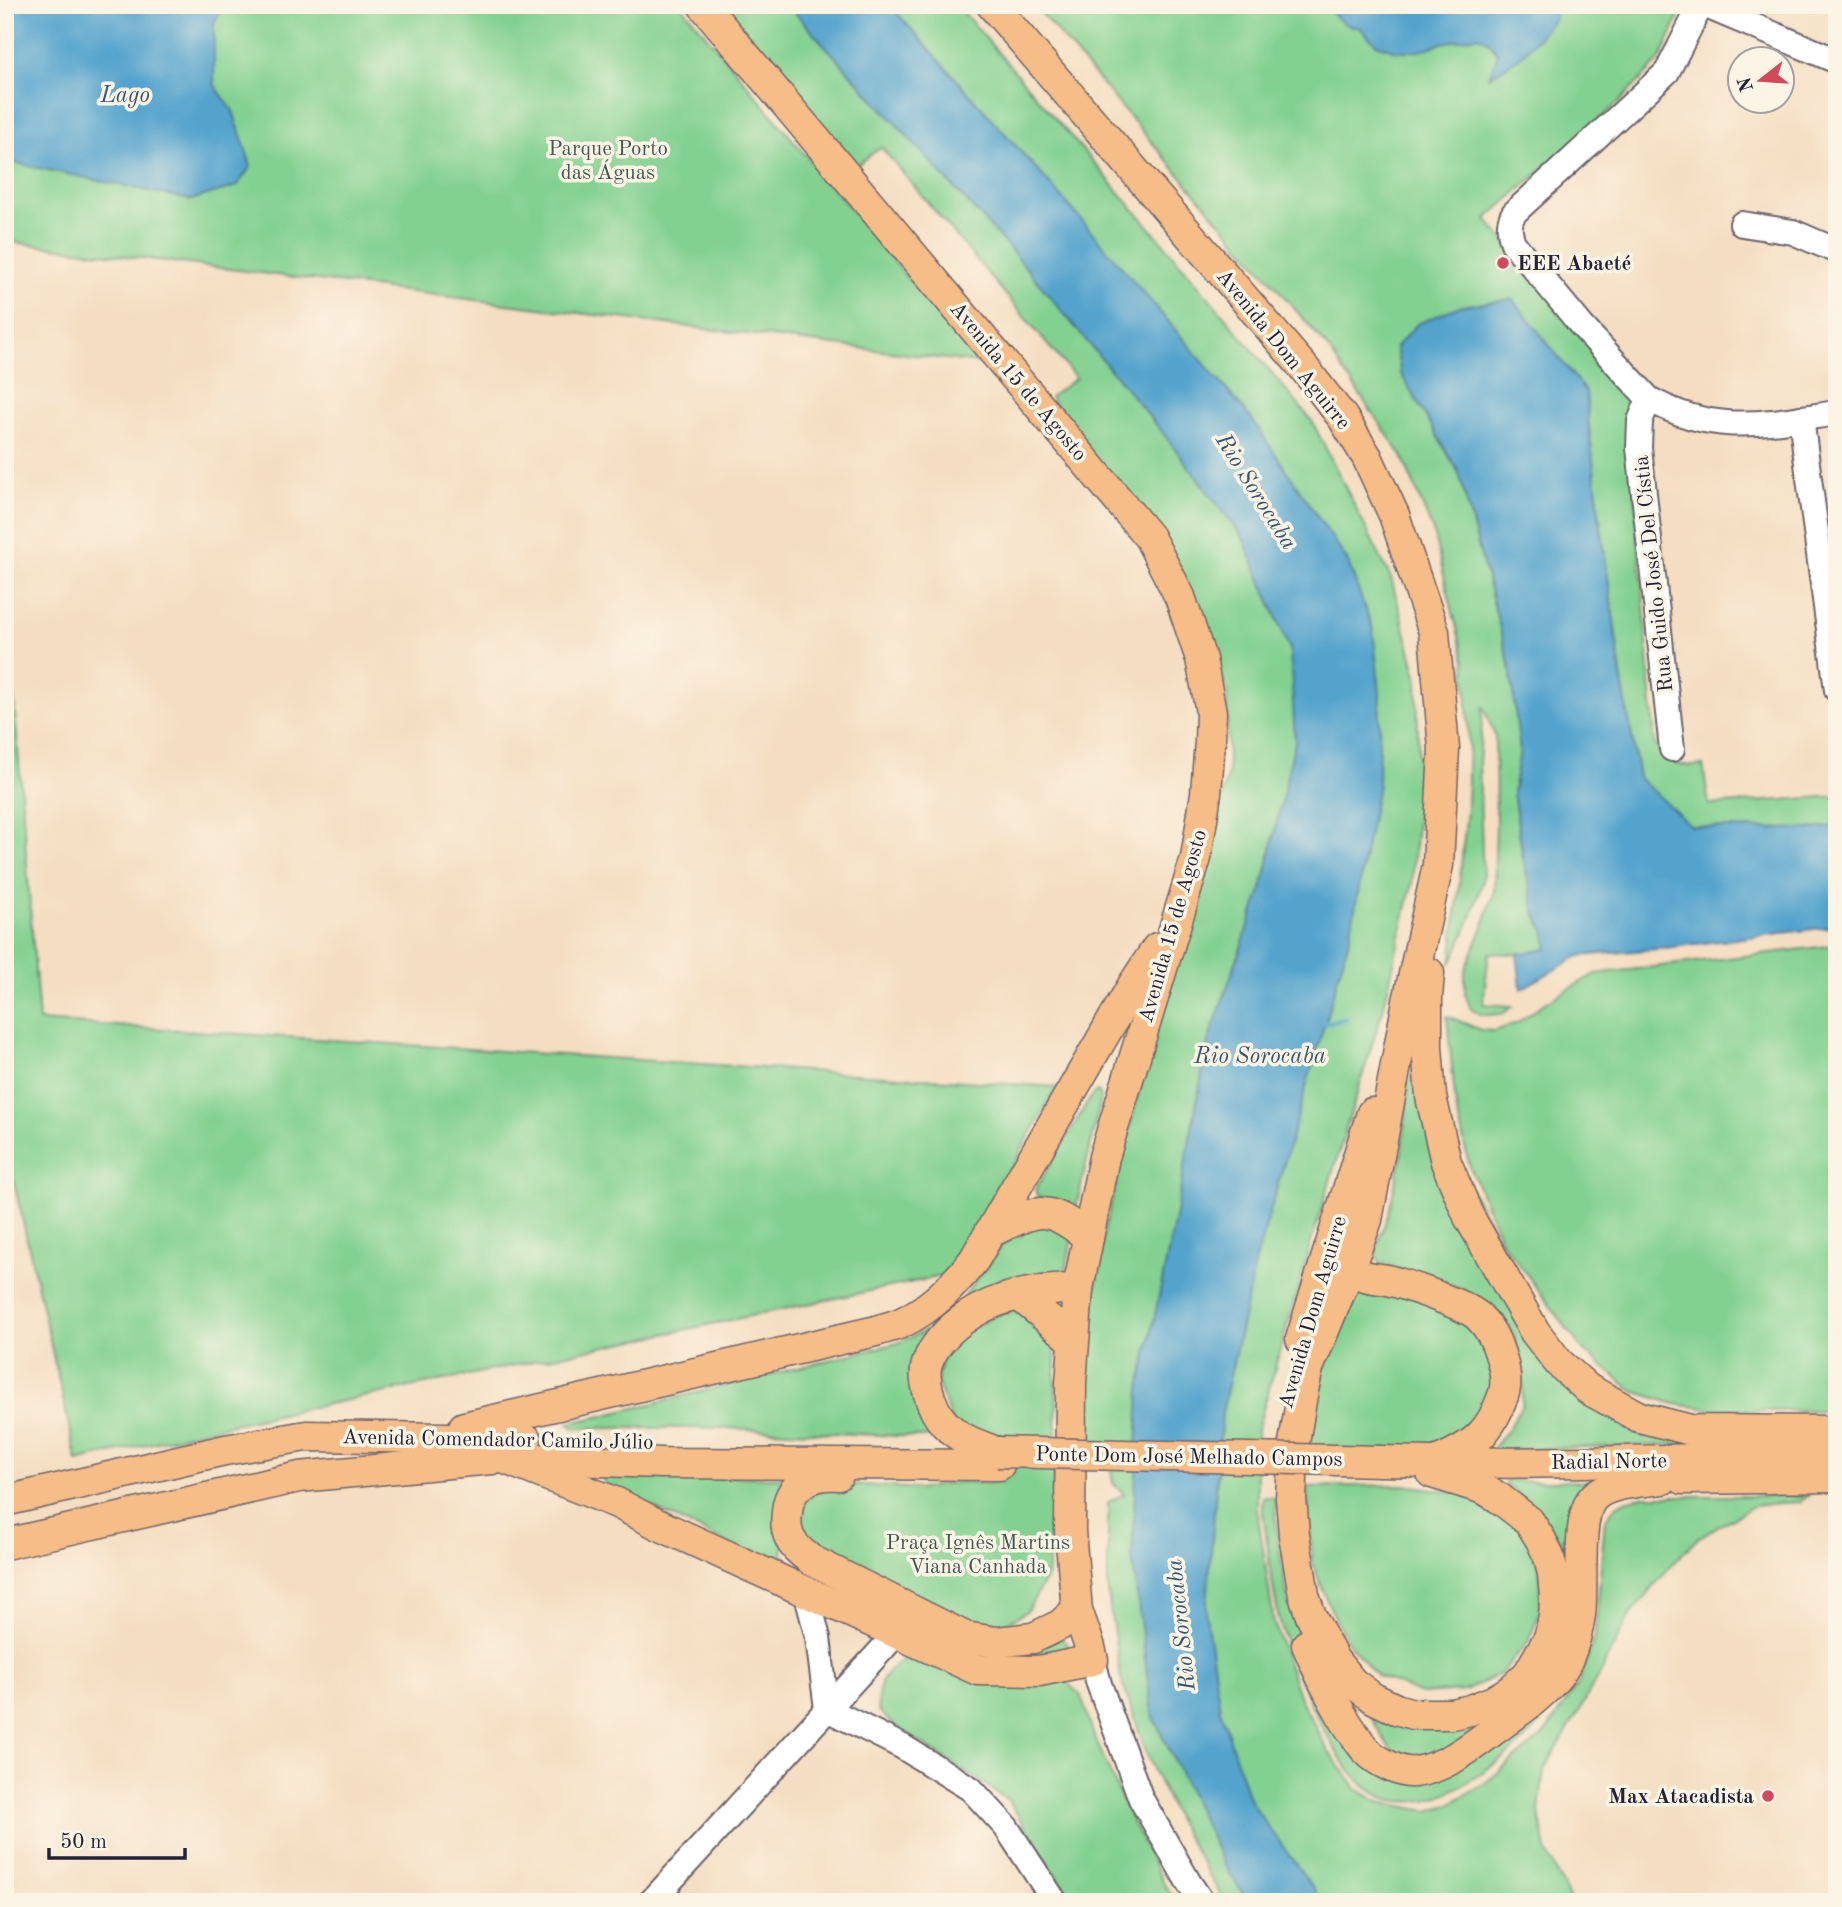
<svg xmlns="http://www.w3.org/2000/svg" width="1842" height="1907" font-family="'Old Standard TT',serif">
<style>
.green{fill:#83d191;stroke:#527a66;stroke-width:2}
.water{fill:#53a3cd;stroke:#3a6284;stroke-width:2}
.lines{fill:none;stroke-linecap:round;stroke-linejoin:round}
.stream{stroke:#53a3cd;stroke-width:5}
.minor-casing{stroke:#6c636a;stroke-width:28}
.major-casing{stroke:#6c636a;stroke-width:33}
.minor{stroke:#fff;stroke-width:24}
.major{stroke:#f7bd88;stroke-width:30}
.major-bridge-casing{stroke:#6c636a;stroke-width:33;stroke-linecap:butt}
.major-bridge{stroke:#f7bd88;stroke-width:30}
.poi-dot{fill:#d1495b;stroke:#fcf5e5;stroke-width:2.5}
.labels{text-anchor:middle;stroke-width:7;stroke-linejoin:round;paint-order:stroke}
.park-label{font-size:21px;fill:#3f5755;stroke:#fcf5e5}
.poi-label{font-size:21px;font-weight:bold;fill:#22223b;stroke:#fcf5e5;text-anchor:start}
.street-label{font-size:21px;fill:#22223b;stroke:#fcf5e5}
.water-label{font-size:23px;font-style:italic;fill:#365675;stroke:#fcf5e5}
</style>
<rect width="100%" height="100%" fill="#fcf5e5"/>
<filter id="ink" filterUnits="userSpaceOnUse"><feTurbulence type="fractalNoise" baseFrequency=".0143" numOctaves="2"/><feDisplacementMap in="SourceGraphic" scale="14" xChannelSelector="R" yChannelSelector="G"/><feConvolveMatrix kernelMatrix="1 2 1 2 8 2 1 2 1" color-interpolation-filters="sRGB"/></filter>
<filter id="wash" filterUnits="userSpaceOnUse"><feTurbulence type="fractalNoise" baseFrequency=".00686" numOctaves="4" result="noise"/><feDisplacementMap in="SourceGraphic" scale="28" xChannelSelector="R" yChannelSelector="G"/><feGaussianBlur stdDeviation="1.57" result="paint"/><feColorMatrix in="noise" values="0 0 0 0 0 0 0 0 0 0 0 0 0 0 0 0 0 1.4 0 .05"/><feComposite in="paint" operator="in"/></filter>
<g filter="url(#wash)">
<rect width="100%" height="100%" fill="#f4ddc1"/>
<g class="green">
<polygon points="5,5 681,5 978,363 5,241"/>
<path d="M715 5H957L1152 230 1312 421 1391 578 1417 676 1419 796 1412 883 1384 1006 1313 1236 1257 1430V1510L1274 1623 1300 1698 1328 1751 1357 1789 1378 1802 1428 1811 1448 1805 1485 1783 1543 1736 1579 1683 1595 1635 1605 1520C1616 1502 1624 1500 1644 1496H1808L1799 1502 1755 1505 1698 1538 1672 1564 1630 1615 1581 1708 1544 1770 1539 1811 1546 1850 1571 1902H1225L1177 1820 1149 1760 1121 1679 1108 1594V1502L1124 1494 1113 1483 1108 1449 1084 1447 1088 1342 1103 1236 1158 1016 1192 910 1228 773 1227 691 1196 603 1050 397 1076 378 881 147 853 168Z"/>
<path d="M1034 5H1684L1660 60 1618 103 1486 219 1630 391 1629 419 1655 745C1670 763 1679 769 1703 765L1709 805 1837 796V826L1809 829 1721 828 1691 826 1639 778 1622 681 1601 527 1588 419 1586 392 1396 347 1401 374 1459 473 1510 666 1520 751 1513 793 1523 857 1536 915 1545 931 1548 950 1517 954 1489 953 1483 1004 1512 1006 1503 1014 1483 1015 1471 1009 1465 994V971L1482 929 1494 892 1496 823 1495 736 1483 706 1479 763 1483 880 1470 920 1451 964 1467 809 1469 742 1465 661 1433 531 1402 456 1325 344Z"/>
<polygon points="5,582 39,1021 1057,1087 961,1257 942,1276 228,1425 77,1461 5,1142"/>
<polygon points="1837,945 1837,1410 1766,1411 1710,1409 1675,1404 1633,1391 1583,1350 1501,1240 1469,1164 1456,1107 1447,1016 1481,1030 1494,1031 1517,1023 1543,1004 1595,974"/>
<polygon points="1422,1021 1427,1105 1577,1390 1807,1441 1491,1450 1505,1433 1522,1406 1524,1373 1514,1334 1497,1312 1458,1287 1382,1264 1376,1257 1376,1249 1389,1211 1401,1158 1410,1081"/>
<polygon points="1095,1092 1099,1092 1101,1099 1076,1208 1073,1209 1058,1201 1038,1197 1035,1190 1092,1095"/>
<polygon points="1044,1220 1072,1238 1065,1275 1045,1281 1017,1278 1002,1279 968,1299 964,1296 1004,1243 1015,1232"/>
<polygon points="1389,1287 1463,1316 1494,1357 1493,1406 1439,1452 1304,1455 1313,1394 1347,1304 1365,1291"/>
<polygon points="1004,1312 1028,1312 1055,1342 1055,1379 1057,1406 1051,1539 1047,1577 1027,1611 1000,1627 970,1626 825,1556 806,1539 798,1510 809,1493 848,1484 919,1489 959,1482 1001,1484 1003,1446 953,1424 937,1381 941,1362 954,1341 980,1324"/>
<polygon points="932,1328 937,1435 921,1437 725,1428 574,1428 568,1423 598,1417 898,1343"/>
<polygon points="609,1475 795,1478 782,1553 802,1572 966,1647 1061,1639 1068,1644 1065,1650 1039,1656 994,1660 962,1654 605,1485 603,1479"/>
<path d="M1505 1481H1598L1599 1484C1566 1494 1574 1558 1574 1586 1574 1606 1571 1631 1562 1649 1544 1686 1503 1714 1470 1737 1461 1742 1453 1750 1443 1754 1430 1760 1410 1764 1397 1755 1385 1745 1378 1728 1370 1715L1373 1710 1413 1724H1450L1489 1713 1519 1695 1547 1670 1564 1639 1570 1603 1568 1570 1561 1542 1539 1511 1506 1485Z"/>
<polygon points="1403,1485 1457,1492 1491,1507 1523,1530 1539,1566 1541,1610 1527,1644 1500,1674 1465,1691 1421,1694 1377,1676 1348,1643 1328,1603 1313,1564 1307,1487"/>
<path d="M1263 1497 1275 1498 1278 1542 1289 1606 1300 1638 1395 1780 1566 1685C1556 1700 1547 1716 1535 1729 1518 1749 1491 1767 1469 1781 1442 1798 1414 1808 1383 1797 1337 1781 1292 1667 1280 1622 1271 1586 1268 1544 1262 1506Z"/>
<path d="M906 1657 1058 1678 1069 1684 1081 1696 1094 1736 1128 1814 1165 1886 1178 1902H1073L1008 1800 891 1723 878 1710C876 1684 885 1671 906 1657Z"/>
</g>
<g class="water">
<polygon points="5,5 223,5 214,23 214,84 233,111 251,166 237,186 191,200 5,161"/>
<polygon points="788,5 890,5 1066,202 1251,418 1347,560 1373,629 1380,694 1378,785 1350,936 1256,1260 1222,1412 1206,1616 1220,1709 1250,1801 1323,1902 1248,1902 1222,1861 1152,1714 1132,1556 1140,1387 1173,1229 1208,1042 1263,885 1295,741 1290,649 1243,538 1159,428 1018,258"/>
<path d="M1325 5H1555V18L1537 39 1519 58 1489 77 1498 53 1488 41 1478 36 1442 43 1419 51H1396L1376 44 1359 27C1343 27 1335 17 1325 5Z"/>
<polygon points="1513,299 1586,392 1588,419 1601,527 1622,681 1639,778 1691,826 1721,828 1809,829 1837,826 1837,926 1657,949 1579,956 1521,989 1517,954 1548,949 1545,931 1536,915 1523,857 1513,793 1520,751 1510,666 1459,473 1401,374 1396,347 1417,324 1460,306"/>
</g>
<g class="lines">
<polyline class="stream" points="1319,1024 1346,1019"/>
</g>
</g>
<g filter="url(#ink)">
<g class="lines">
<g class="minor-casing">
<g id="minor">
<path d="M1701 5 1667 72 1514 213C1508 223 1509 231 1513 243L1581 325 1649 399C1715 436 1766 423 1837 413"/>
<polyline points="1704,5 1837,61"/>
<polyline points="1742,224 1793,232 1837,251"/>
<polyline points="1649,399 1640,421 1639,448 1672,749"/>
<polyline points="1801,418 1837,690"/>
<polyline points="806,1591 818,1638 827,1709"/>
<polyline points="1093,1660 1099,1684 1141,1799 1189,1883 1202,1902"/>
<polyline points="827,1709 903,1747 971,1789 1006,1827 1055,1902"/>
<polyline points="651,1902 897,1633"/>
</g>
</g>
<g class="major-casing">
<g id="major">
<polyline points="992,5 1304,368 1343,418 1367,457 1394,515 1434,632 1444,749 1438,865 1407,1006 1367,1220 1342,1287 1308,1368 1302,1395 1294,1443 1291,1498 1294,1535 1304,1595 1311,1616 1334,1660 1352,1682 1373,1698 1396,1709 1413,1714 1452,1714 1470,1710 1493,1701 1511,1690 1528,1674 1549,1638 1554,1617 1555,1597 1553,1574 1549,1557 1541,1540 1529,1521 1499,1498 1484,1489 1432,1473"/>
<polyline points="1429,973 1427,998 1427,1047 1431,1097 1446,1162 1469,1217 1535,1332 1559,1363 1588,1389 1639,1417 1691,1430 1837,1431"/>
<path d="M990 1232C1037 1211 1044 1201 1088 1237"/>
<path d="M1345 1247C1346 1259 1350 1268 1360 1274 1368 1279 1381 1278 1391 1281 1408 1285 1468 1306 1479 1317 1490 1328 1496 1340 1500 1354 1504 1366 1508 1383 1503 1396 1490 1433 1474 1446 1438 1461"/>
<polyline points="1020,1296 1073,1340"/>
<polyline points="1301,1339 1372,1113"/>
<path d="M464 1427 876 1331C885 1328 895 1326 903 1322 932 1308 954 1285 974 1260L1133 985 1157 948"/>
<path d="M997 1452C978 1445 959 1439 945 1424 936 1415 931 1402 928 1391 926 1382 924 1373 927 1364 934 1341 958 1321 978 1310 1008 1294 1044 1289 1078 1289"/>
<polyline points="503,1458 617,1503 657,1524 978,1670 1039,1671 1093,1660 1090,1647 1077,1610 1070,1531 1071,1383 1078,1289 1104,1157 1196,858 1206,793 1210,741 1211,712 1201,659 1180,597 1149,537 703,5"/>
<path d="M1381 1461C1533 1465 1685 1462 1837 1451"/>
<path d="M838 1475C812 1473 788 1485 787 1513 786 1520 786 1529 789 1536 793 1547 803 1554 811 1560L965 1637 996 1642 1033 1638 1060 1625 1077 1610"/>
<polyline points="1683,1479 1837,1477"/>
<polyline points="5,1501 225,1450 306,1436 526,1439"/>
<polyline points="5,1544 299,1477 503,1458 663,1463 999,1465"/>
<path d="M1307 1645C1320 1675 1335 1707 1354 1734 1358 1739 1362 1747 1367 1751 1376 1761 1401 1774 1415 1772 1445 1768 1471 1747 1494 1730 1520 1710 1552 1691 1567 1661 1573 1647 1578 1630 1580 1615 1584 1587 1576 1520 1592 1499 1606 1482 1643 1482 1663 1479"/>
</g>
</g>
<use href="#minor" class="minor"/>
<use href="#major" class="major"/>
<g class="major-bridge-casing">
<polyline id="major-bridge" points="997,1452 1381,1461"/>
</g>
<use href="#major-bridge" class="major-bridge"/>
</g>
</g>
<g class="poi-dot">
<circle cx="1503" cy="263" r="7"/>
<circle cx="1768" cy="1796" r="7"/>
</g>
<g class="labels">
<g class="park-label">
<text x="608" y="155">Parque Porto<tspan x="608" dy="24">das Águas</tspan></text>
<text x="978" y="1549">Praça Ignês Martins<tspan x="978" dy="24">Viana Canhada</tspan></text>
</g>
<g class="poi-label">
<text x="1517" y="270">EEE Abaeté</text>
<text x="1754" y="1803" text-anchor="end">Max Atacadista</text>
</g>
<g class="street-label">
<text transform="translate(1284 349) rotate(51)" y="7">Avenida Dom Aguirre</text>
<text transform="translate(1019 381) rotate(50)" y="7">Avenida 15 de Agosto</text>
<text transform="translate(1653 574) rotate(-96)" y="7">Rua Guido José Del Cístia</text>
<text transform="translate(1172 926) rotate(-74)" y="7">Avenida 15 de Agosto</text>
<text transform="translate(1312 1312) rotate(-74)" y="7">Avenida Dom Aguirre</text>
<text transform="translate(498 1439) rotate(1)" y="7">Avenida Comendador Camilo Júlio</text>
<text transform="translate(1189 1456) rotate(1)" y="7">Ponte Dom José Melhado Campos</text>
<text transform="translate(1609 1461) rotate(-1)" y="7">Radial Norte</text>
</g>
<g class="water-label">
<text x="125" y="102">Lago</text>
<text transform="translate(1257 491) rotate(58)" y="8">Rio Sorocaba</text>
<text x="1260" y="1063">Rio Sorocaba</text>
<text transform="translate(1180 1625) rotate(-96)" y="8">Rio Sorocaba</text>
</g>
</g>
<rect width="1842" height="1907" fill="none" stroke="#fcf5e5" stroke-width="28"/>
<g transform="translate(1761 80) rotate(253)"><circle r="33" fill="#fcf5e5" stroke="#a5a1a1" stroke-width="2"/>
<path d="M0-5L12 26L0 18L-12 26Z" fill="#d1495b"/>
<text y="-10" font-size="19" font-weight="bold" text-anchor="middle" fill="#22223b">N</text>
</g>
<path d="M49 1848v10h136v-10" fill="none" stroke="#22223b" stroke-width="3.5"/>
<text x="60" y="1848" font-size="21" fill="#22223b" stroke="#fcf5e5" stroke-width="5" paint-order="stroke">50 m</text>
</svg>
